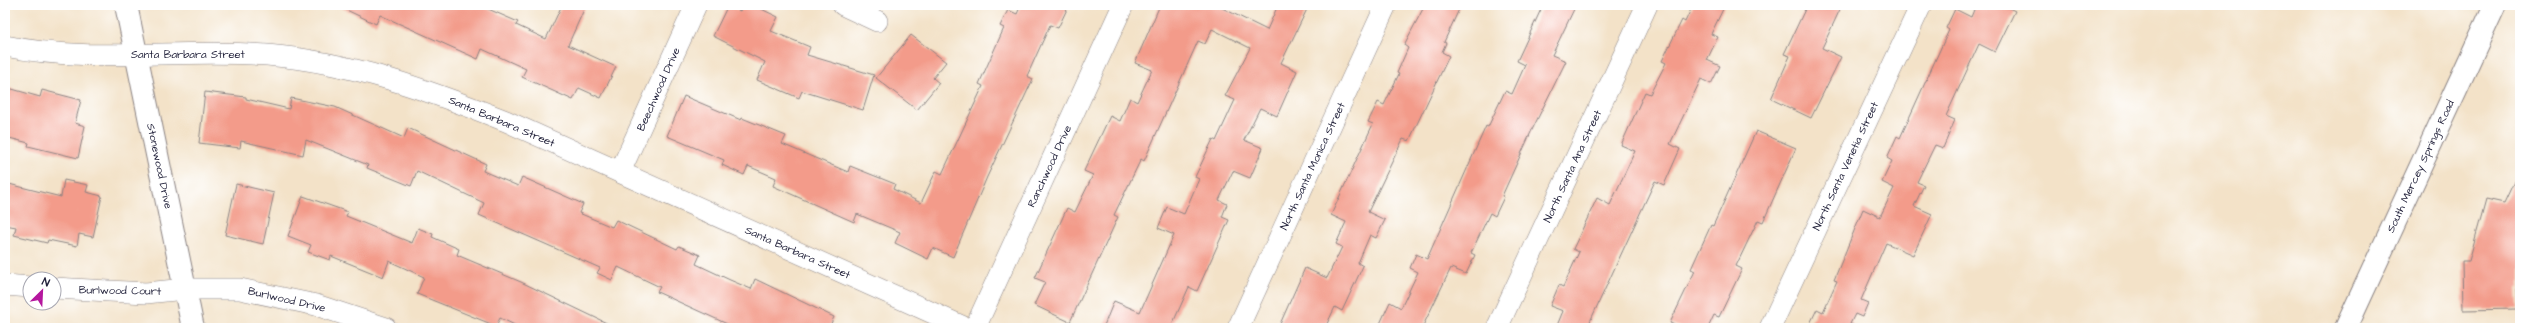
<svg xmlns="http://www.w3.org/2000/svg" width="2525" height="333" font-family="'Architects Daughter',sans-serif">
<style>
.building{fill:#f39b8a}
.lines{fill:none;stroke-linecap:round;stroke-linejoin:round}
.street-casing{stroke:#8a8282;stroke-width:22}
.secondary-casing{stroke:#8a8282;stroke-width:24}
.primary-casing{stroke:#8a8282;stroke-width:24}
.street{stroke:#fff;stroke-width:21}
.secondary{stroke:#fff;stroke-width:22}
.primary{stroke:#fff;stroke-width:22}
.labels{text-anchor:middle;stroke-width:4;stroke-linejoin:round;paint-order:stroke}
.street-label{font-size:11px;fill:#22223b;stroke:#fff}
</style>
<rect width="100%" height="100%" fill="#fff"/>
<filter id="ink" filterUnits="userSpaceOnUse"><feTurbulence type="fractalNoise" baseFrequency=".025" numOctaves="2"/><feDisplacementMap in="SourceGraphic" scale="8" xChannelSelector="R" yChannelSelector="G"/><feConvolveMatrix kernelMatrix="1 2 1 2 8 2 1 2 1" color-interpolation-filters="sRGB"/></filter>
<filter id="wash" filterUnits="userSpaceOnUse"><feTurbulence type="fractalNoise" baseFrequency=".012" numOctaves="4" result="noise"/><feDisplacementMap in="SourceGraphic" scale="16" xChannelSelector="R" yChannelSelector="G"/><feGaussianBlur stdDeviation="0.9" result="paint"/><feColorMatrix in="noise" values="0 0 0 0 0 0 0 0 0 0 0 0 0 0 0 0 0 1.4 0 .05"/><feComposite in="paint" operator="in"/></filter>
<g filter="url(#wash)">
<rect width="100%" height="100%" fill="#f3e2c8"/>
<g id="blocks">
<g class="building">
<polygon points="336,5 479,5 518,22 516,25 546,39 562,5 586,5 568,45 616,67 601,98 579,88 573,100 522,77 526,69 482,49 478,59 380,15 376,24"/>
<polygon points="728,5 740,11 743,5 753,5 778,17 771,31 810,47 807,55 874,75 863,110 802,91 799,98 757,80 765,62 713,36"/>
<polygon points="1021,5 1069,5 1058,28 1050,25 1027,76 1033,79 987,177 953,257 933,248 928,259 895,243 900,232 857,214 854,222 773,186 776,178 748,166 744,175 722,165 724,160 667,136 684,96 741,120 742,118 786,136 782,144 848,172 850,166 895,184 893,189 921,203 936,171 942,174 983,86 979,84 1004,28 1000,26 1008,10 1017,14"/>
<polygon points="1160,5 1216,5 1267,30 1278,5 1309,5 1281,63 1297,71 1277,116 1260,108 1244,140 1263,148 1250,178 1233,171 1219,200 1227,204 1222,217 1229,220 1197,291 1189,287 1172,325 1178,328 1103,328 1114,301 1140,312 1174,235 1158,228 1167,207 1184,214 1199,179 1195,177 1213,139 1216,141 1235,100 1225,96 1250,48 1212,29 1205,44 1198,41 1144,161 1141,159 1114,215 1118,217 1070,322 1034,305 1045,282 1035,278 1067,208 1075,212 1093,175 1084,171 1110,116 1120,121 1130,98 1137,102 1152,70 1135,63"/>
<polygon points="1425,5 1461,5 1444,42 1446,43 1442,52 1449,56 1409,141 1403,139 1368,212 1385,220 1376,238 1370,235 1358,263 1363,266 1342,311 1335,307 1325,328 1288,328 1280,324 1305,268 1327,278 1342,247 1336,244 1346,222 1331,215 1373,124 1368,122 1378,102 1384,105 1399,74 1397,73 1408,48 1404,45"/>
<polygon points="1543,5 1576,5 1552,55 1566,61 1531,132 1502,196 1504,197 1495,216 1490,213 1471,253 1475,255 1466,274 1451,268 1422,328 1378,328 1390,302 1401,308 1418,272 1410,268 1416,254 1427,259 1486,126 1488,127 1505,91 1512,94 1525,65 1517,61"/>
<polygon points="1693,5 1725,5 1711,34 1718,37 1707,60 1720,66 1711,84 1701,79 1670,144 1680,149 1664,185 1655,181 1587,328 1556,328 1563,311 1550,306 1559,285 1563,287 1579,252 1573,249 1597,198 1610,205 1635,151 1621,145 1645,92 1650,94 1666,63 1662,61 1682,20 1685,22"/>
<polygon points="1807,5 1842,5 1822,48 1841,57 1811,118 1771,99 1790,56 1784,54"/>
<polygon points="1976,5 2003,5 2015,11 1995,52 1979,44 1946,116 1955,120 1943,148 1935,145 1917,182 1924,185 1914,206 1932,214 1913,255 1886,243 1861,300 1868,303 1862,317 1855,314 1850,324 1860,328 1808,328 1817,309 1823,312 1837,281 1834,280 1863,209 1880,217 1894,188 1882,182 1892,161 1887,158 1897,136 1900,138 1949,30 1946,28 1955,9 1971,17"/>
<polygon points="911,35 946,62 933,78 939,83 917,110 876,78"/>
<polygon points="5,87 40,97 42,90 81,100 75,123 85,126 78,158 28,146 29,143 5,137"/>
<polygon points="205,92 246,97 246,99 289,109 291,98 335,107 404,138 408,128 486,164 483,171 518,186 522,177 583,204 579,213 612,227 616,220 677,249 679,246 700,255 696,264 730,280 751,289 755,279 834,317 829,328 736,328 657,292 660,287 618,267 612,280 597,273 600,268 479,215 484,203 417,171 411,186 367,168 368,165 306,140 303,155 241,141 240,148 199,143"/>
<polygon points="1756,131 1796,148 1763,222 1758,220 1736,266 1742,269 1719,317 1714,315 1708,328 1681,328 1670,323 1695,271 1691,269 1711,225 1713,226"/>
<polygon points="2520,169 2520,288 2517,288 2518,309 2463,310 2462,261 2469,261 2486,199 2504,203"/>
<polygon points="64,180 88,185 86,192 102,196 93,237 79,234 77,246 48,240 47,243 14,235 16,227 5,225 5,183 61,197"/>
<polygon points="236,184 274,193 263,244 225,235"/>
<polygon points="303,196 348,212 346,216 412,243 418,228 433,234 432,237 459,249 457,255 521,282 617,328 521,328 500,318 496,326 417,294 424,277 389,261 383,277 331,256 330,260 308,252 311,245 288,236"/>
</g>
</g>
</g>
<g filter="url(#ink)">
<use href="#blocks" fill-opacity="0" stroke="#8a8282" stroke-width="1"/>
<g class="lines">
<g class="street-casing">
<g id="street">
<polyline points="843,5 877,21"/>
<path d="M5 46C92 64 180 48 267 55 351 62 428 90 506 121L966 328"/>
<polyline points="620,172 696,5"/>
<polyline points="5,285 30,287"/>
<polyline points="54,288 146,293 185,289 240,289 316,305 386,328"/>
<polyline points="975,328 1123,5"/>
<polyline points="1238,328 1386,5"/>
<polyline points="1497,328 1647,5"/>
<polyline points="1770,328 1921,5"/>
</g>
</g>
<g class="secondary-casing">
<polyline id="secondary" points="126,5 193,328"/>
</g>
<g class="primary-casing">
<polyline id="primary" points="2346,328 2495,5"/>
</g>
<use href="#street" class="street"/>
<use href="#secondary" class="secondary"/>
<use href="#primary" class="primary"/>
</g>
</g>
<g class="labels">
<g class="street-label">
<text x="188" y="58">Santa Barbara Street</text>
<text transform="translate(658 89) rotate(-66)" y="4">Beechwood Drive</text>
<text transform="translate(502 121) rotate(23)" y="4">Santa Barbara Street</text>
<text transform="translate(160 166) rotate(78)" y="4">Stonewood Drive</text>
<text transform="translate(1049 166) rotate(-65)" y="4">Ranchwood Drive</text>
<text transform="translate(1312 166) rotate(-65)" y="4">North Santa Monica Street</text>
<text transform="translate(1572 166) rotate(-65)" y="4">North Santa Ana Street</text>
<text transform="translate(1845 166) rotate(-65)" y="4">North Santa Venetia Street</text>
<text transform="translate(2420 166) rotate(-65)" y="4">South Mercey Springs Road</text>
<text transform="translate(798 252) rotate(24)" y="4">Santa Barbara Street</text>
<text transform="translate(120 290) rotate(1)" y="4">Burlwood Court</text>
<text transform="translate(287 299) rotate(13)" y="4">Burlwood Drive</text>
</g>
</g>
<rect width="2525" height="333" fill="none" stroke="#fff" stroke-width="20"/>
<g transform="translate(42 291) rotate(24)"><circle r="19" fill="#ffffff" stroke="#a7a7b1"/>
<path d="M0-3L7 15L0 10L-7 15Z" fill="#b5179e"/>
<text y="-6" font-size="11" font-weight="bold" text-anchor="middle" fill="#22223b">N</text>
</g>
</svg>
